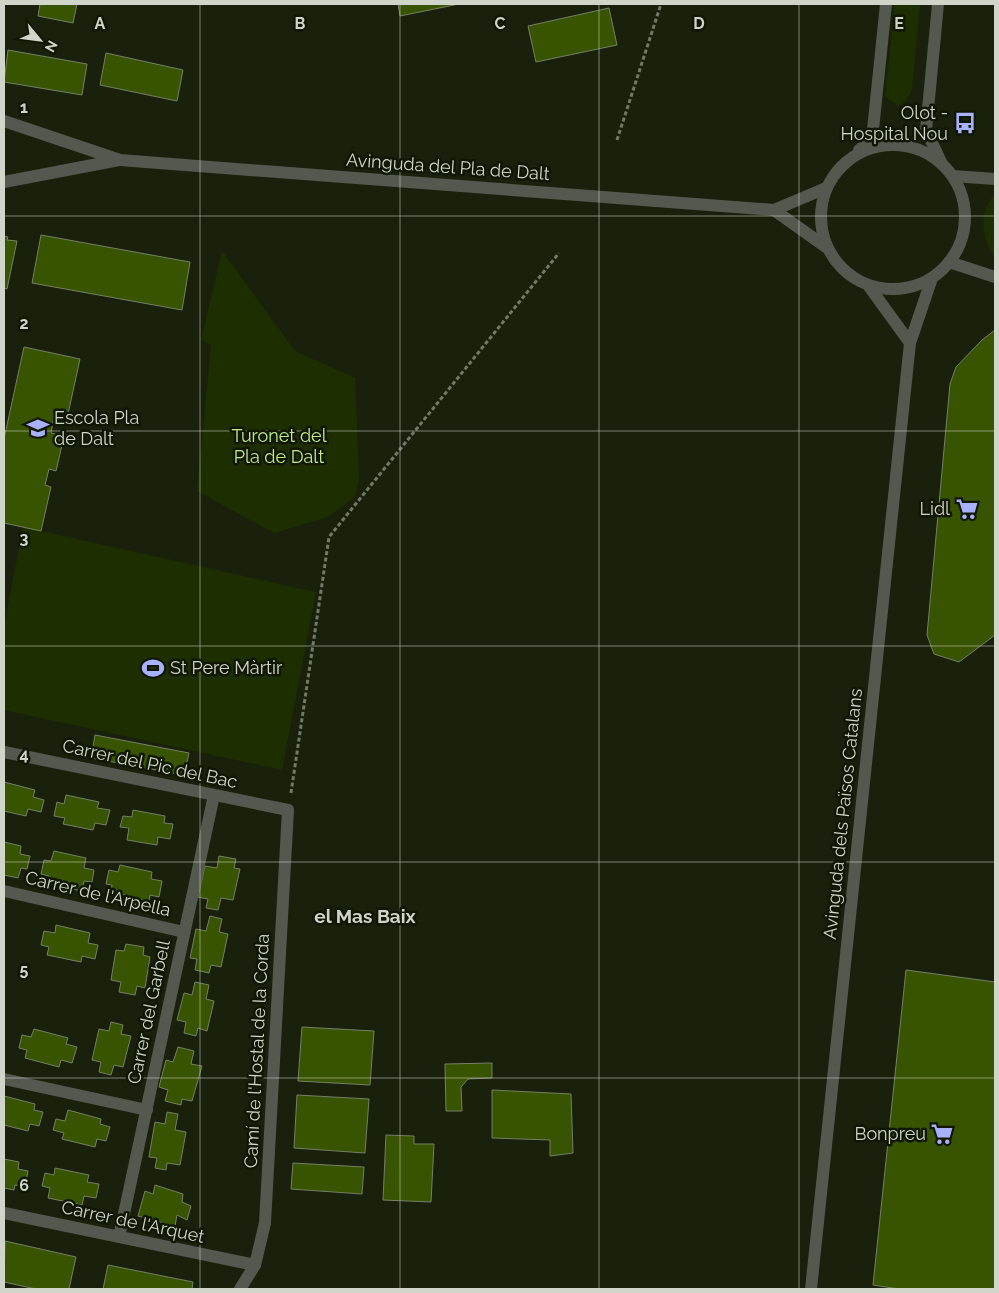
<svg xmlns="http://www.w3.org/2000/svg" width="999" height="1293" font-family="Raleway,sans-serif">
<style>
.green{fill:#1d2e00}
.building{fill:#395400;stroke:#748067}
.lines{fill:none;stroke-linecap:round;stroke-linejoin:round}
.path{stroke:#727968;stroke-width:3;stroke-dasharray:4 2.5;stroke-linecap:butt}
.minor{stroke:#54594f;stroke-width:12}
.grid{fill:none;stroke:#cfd5c8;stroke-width:1;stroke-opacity:0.55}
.labels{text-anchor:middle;stroke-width:5;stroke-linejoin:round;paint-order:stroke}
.poi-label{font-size:18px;fill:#cfd5c8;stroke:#101805;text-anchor:end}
.street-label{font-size:18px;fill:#cfd5c8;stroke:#101805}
.park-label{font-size:18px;fill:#c0eb85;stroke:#101805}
.neighbourhood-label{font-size:19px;font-weight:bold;fill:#cfd5c8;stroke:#101805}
.grid-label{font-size:16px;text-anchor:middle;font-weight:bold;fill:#cfd5c8;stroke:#101805;stroke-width:5;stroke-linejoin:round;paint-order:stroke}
</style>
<rect width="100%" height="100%" fill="#19210d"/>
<g class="green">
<polygon points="895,4 920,4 912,89 906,101 898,106 885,96"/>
<path d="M995 195V258C982 240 977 212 995 195Z"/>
<polygon points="222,251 295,351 355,378 359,479 355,497 328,517 274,533 197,491 211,345 201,340"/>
<polygon points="23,527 316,592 282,770 4,710 4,626"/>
</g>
<g class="building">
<polygon points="40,4 77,4 73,23 38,16"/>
<polygon points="398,4 459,4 400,16"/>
<polygon points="609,8 617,45 536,62 528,26"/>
<polygon points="8,50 87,64 82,95 4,82"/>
<polygon points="106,53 183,70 177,101 100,85"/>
<polygon points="41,235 190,262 182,310 32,283"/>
<polygon points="4,236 8,237 7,240 17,241 7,289 4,288"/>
<polygon points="995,330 995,635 959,662 934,654 927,635 950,384 956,367 982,340"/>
<polygon points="24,347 80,359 68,414 55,411 51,433 64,436 56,471 49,469 45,485 51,487 41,531 4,523 4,439"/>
<polygon points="95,735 189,753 184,775 91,758"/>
<polygon points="4,782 35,790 33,797 44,800 41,812 28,809 26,816 4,811"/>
<polygon points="66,795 99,802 97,808 110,810 106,825 95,823 93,830 63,824 65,818 54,816 57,802 64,804"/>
<polygon points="133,810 165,816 164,823 173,824 170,839 158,837 157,845 127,840 129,828 120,827 123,816 132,817"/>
<polygon points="4,842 21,846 20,854 30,856 27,869 21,868 18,878 4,875"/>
<polygon points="54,851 86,858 84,868 94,870 92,882 84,881 82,891 48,884 49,876 41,874 44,860 51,861"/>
<polygon points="219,856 236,859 234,868 240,869 233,900 221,898 218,910 206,908 208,899 198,897 205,866 217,868"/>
<polygon points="120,865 152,872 151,879 162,881 159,897 150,895 148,907 128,903 130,896 111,892 112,885 106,884 109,870 118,872"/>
<polygon points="210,916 222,919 219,932 228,934 221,967 211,965 209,973 195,970 197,959 190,958 196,929 206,931"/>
<polygon points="56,925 90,933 88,943 98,945 95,959 82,956 81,962 47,955 49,947 41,945 44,931 55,933"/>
<polygon points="126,944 144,947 143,955 150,957 145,988 137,986 135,995 119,992 121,982 111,980 116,950 124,951"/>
<polygon points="906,970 995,982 995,1289 899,1289 873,1285"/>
<polygon points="195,982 209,985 206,999 214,1001 207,1031 198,1028 196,1036 184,1033 186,1022 177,1020 184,993 192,995"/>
<polygon points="111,1022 123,1025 121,1034 131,1036 123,1067 114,1065 111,1075 99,1072 101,1062 92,1060 99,1029 109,1031"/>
<polygon points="302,1027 374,1031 370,1085 298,1081"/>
<polygon points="34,1029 68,1038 66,1044 77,1047 72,1063 61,1060 59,1067 25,1058 27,1050 19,1048 22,1035 31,1037"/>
<polygon points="178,1047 194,1051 191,1064 202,1066 192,1101 182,1099 181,1105 165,1101 168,1090 159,1087 166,1060 173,1062"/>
<polygon points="492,1063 492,1078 468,1079 461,1087 462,1111 446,1111 445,1064"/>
<polygon points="492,1090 571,1094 573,1153 550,1156 550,1140 492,1138"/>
<polygon points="297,1095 369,1099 365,1153 294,1148"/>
<polygon points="4,1096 35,1104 34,1110 43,1112 39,1126 30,1124 28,1131 4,1125"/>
<polygon points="68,1110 101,1119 100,1124 110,1127 106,1141 97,1139 95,1147 62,1139 64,1133 53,1130 56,1119 65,1121"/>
<polygon points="167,1112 178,1114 175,1130 186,1132 180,1165 167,1163 166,1170 155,1168 157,1158 149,1157 155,1122 165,1124"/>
<polygon points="386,1135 414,1136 414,1144 434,1144 431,1202 383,1200"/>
<polygon points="4,1159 19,1162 18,1169 28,1171 25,1187 15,1185 14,1190 4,1188"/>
<polygon points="293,1163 364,1167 362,1194 291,1189"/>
<polygon points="55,1168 89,1175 87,1182 99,1184 96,1198 84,1196 82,1205 48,1198 50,1188 42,1186 45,1173 54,1175"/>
<polygon points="155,1185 183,1194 182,1202 191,1206 187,1220 177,1215 175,1226 138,1216 145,1191 153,1194"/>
<polygon points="5,1241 76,1257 69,1289 36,1289 4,1282"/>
<polygon points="108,1265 193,1282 192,1289 103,1289"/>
</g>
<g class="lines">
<g class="path">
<polyline points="617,140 661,4"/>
<polyline points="291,793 329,537 559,253"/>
</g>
<g class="minor">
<polyline points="938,4 926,130 942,164"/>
<polyline points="4,121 120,160 774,210 826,188"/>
<circle cx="893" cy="217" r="72"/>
<polyline points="859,150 872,139 886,4"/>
<polyline points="953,176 995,179"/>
<polyline points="4,182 119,160"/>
<polyline points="774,210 826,247"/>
<polyline points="949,262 995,277"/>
<polyline points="868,285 910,343"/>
<polyline points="4,752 288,810 265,1223 255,1265 240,1289"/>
<polyline points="4,891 184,932"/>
<polyline points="4,1079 147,1110"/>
<polyline points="4,1213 255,1265"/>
<polyline points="119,1237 214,795"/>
<polyline points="811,1289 910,343 932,278"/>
</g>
</g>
<path class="grid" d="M200 4V1289M400 4V1289M599 4V1289M799 4V1289M4 216H995M4 431H995M4 646H995M4 862H995M4 1078H995"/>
<defs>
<g id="bus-bare" transform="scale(1.725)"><path d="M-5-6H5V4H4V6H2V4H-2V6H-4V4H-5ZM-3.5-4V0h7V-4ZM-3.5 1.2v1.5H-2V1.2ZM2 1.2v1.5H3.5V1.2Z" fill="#a7b1fc" stroke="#101805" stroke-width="2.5" paint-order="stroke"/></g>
<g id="school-bare" transform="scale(1.725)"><path d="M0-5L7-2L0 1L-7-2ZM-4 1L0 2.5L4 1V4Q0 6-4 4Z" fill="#a7b1fc" stroke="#101805" stroke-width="2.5" paint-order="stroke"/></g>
<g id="supermarket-bare" transform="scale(1.725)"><path d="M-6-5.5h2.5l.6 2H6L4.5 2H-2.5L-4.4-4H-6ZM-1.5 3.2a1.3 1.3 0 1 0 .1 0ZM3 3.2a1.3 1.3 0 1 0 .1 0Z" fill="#a7b1fc" stroke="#101805" stroke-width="2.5" paint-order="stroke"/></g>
<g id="stadium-bare" transform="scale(1.725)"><path d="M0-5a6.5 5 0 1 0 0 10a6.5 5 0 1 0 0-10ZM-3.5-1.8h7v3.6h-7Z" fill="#a7b1fc" stroke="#101805" stroke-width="2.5" paint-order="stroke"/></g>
</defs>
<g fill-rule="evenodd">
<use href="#bus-bare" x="965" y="123"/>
<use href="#school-bare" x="38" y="428"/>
<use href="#supermarket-bare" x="967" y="509"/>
<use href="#stadium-bare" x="153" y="668"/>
<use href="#supermarket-bare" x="942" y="1134"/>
</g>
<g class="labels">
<g class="poi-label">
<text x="948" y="119">Olot -<tspan x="948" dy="21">Hospital Nou</tspan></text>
<text x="54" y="424" text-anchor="start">Escola Pla<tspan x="54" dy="21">de Dalt</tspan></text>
<text x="950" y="515">Lidl</text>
<text x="170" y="674" text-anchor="start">St Pere Màrtir</text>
<text x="926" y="1140">Bonpreu</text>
</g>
<g class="street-label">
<text transform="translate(448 167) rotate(4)" y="6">Avinguda del Pla de Dalt</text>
<text transform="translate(150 764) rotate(12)" y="6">Carrer del Pic del Bac</text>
<text transform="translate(843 814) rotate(-84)" y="6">Avinguda dels Països Catalans</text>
<text transform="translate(98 894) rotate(13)" y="6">Carrer de l'Arpella</text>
<text transform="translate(149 1012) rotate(-78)" y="6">Carrer del Garbell</text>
<text transform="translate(257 1051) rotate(-87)" y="6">Camí de l'Hostal de la Corda</text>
<text transform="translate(133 1222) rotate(12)" y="6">Carrer de l'Arquet</text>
</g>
<g class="park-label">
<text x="279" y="442">Turonet del<tspan x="279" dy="21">Pla de Dalt</tspan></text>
</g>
<g class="neighbourhood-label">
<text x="365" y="923">el Mas Baix</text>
</g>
</g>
<g class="grid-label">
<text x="100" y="29">A</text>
<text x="300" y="29">B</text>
<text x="500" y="29">C</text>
<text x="699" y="29">D</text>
<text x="899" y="29">E</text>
<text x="24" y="113">1</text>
<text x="24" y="329">2</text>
<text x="24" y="544">3</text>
<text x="24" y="760">4</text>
<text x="24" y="975">5</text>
<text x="24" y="1191">6</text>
</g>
<rect width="999" height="1293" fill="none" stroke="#cfd5c8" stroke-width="10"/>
<g transform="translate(40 40) rotate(119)" stroke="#101805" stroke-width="4" paint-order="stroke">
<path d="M0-4L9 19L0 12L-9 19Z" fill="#cfd5c8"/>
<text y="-8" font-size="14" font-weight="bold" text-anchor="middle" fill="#cfd5c8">N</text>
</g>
</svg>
